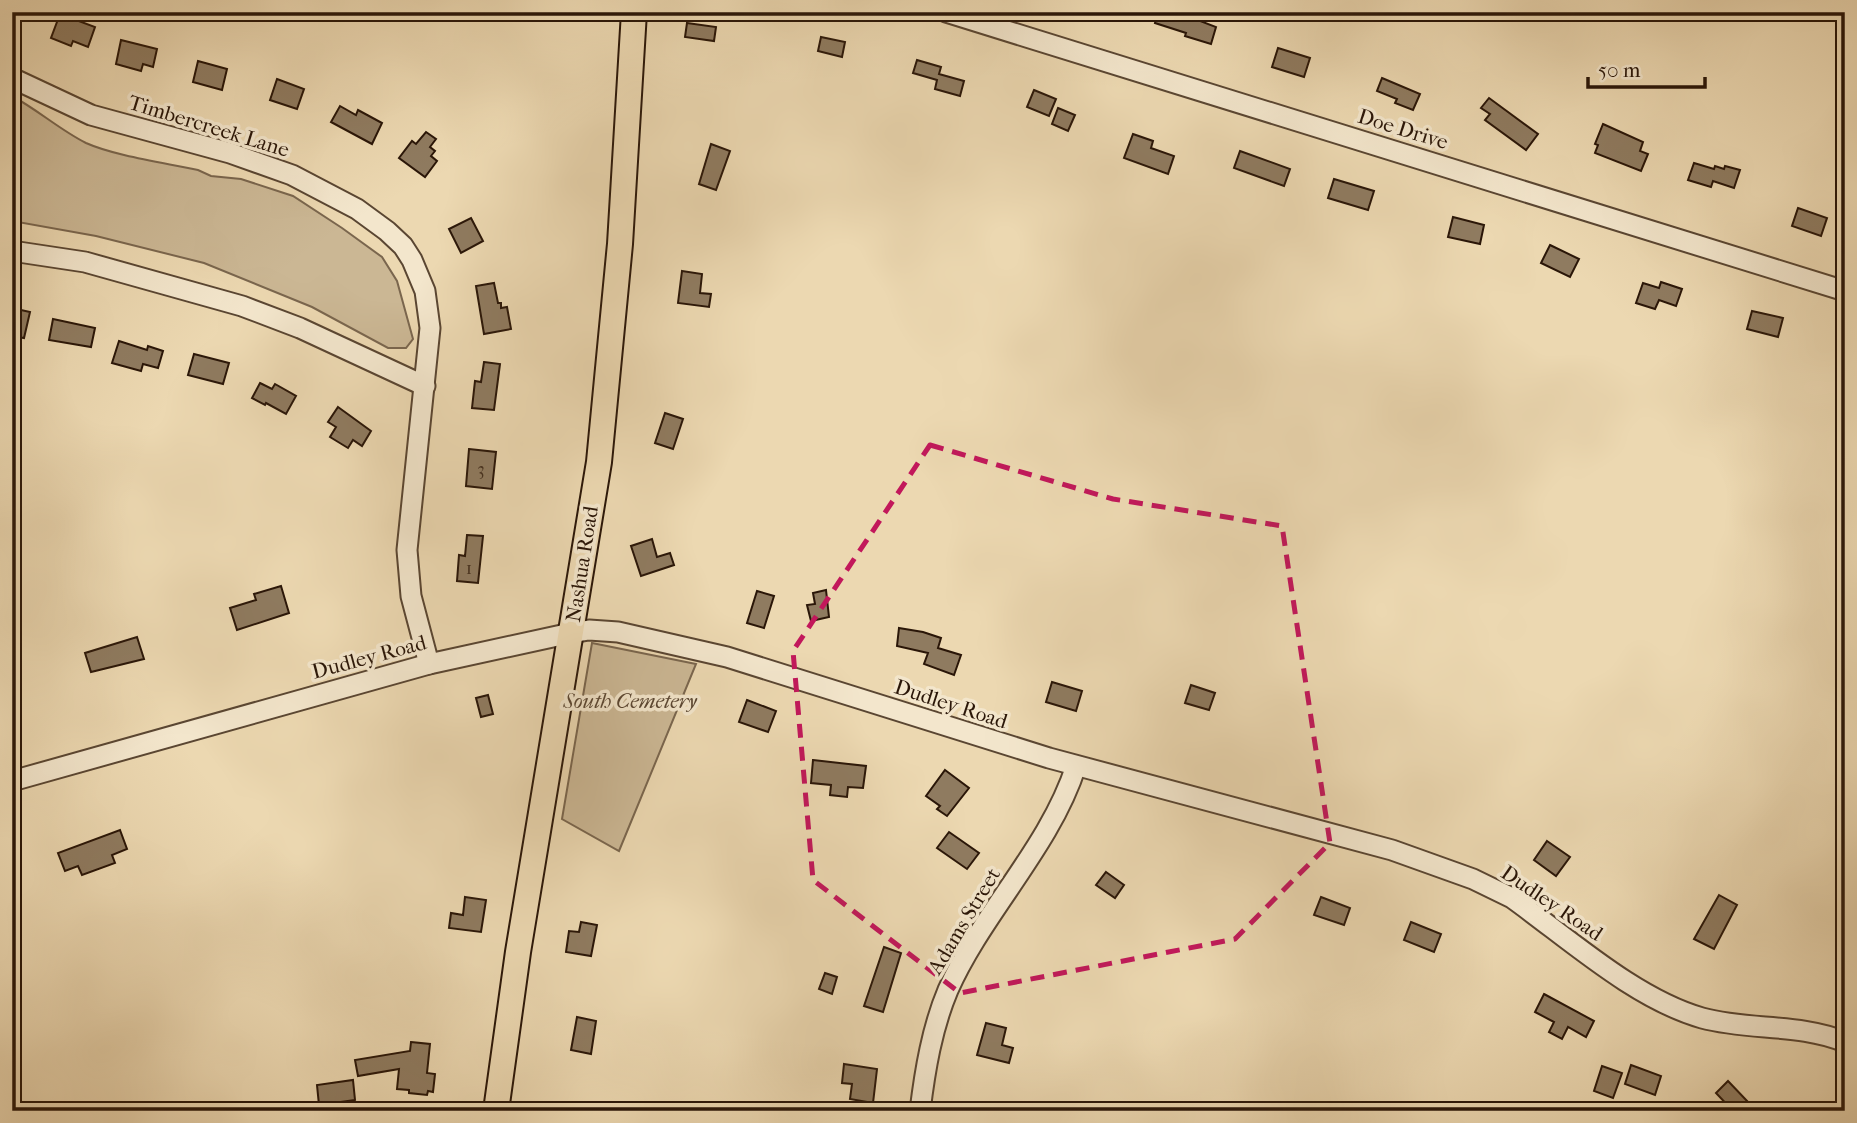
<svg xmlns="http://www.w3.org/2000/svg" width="1857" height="1123" font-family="'IM FELL French Canon',serif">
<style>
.green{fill:#cbb794;stroke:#7a664e;stroke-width:2}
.building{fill:#8f7b60;stroke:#2a1608;stroke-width:2}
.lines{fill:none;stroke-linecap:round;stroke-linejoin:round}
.minor-casing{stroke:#5a4632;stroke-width:23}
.major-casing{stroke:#2a1608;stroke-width:28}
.minor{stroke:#f3e6cc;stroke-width:19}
.major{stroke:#ecd8b1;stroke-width:24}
.marked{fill:none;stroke:#c2185b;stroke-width:5;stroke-dasharray:14 9;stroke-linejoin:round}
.labels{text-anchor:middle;stroke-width:7;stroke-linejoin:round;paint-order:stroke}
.number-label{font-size:18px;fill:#432f1e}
.street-label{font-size:21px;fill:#2a1608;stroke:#f3e6cc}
.park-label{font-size:21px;font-style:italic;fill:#5a4632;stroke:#f3e6cc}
</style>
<rect width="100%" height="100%" fill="#ecd8b1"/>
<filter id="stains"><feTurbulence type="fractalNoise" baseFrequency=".00286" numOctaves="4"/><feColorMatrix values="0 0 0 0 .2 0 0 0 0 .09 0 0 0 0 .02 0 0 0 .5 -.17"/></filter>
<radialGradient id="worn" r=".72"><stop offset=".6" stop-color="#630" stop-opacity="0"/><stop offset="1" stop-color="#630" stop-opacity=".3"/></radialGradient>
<g class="green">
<path d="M12 96C38 110 60 130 86 143 115 156 166 163 198 170L211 176 241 179 293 196 342 228 382 257 397 281 413 339 406 348H388L312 307 204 263 96 236 12 221Z"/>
<polygon points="592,643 696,664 619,851 562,819"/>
</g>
<g class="building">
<polygon points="1158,12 1177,12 1216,27 1211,44 1185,36 1186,33 1155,23"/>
<polygon points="60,14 95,27 88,47 73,41 71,46 51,38"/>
<polygon points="687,23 716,27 714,41 685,37"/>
<polygon points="821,37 845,42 842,57 818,51"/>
<polygon points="121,40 157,49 153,67 143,64 141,71 116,64"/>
<polygon points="1278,48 1310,58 1304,77 1272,67"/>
<polygon points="917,60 941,67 939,74 964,81 960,96 935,89 937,80 913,73"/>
<polygon points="198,61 227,69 222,90 193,82"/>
<polygon points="1382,78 1420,94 1413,110 1395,103 1397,99 1377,91"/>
<polygon points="277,79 304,89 297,109 270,100"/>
<polygon points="1034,90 1056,99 1049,116 1027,107"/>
<polygon points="1489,98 1538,134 1526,150 1485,120 1490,114 1481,108"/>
<polygon points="340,106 356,115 358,110 382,123 372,144 331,122"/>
<polygon points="1058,108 1075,115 1068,131 1052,124"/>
<polygon points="1603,124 1643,142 1640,151 1648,154 1641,171 1595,153 1598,145 1595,144"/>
<polygon points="426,132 436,139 430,147 435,151 431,156 437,161 425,177 399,158 412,141 416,144"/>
<polygon points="1133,134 1153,141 1151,148 1174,156 1168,174 1124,158"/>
<polygon points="711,144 730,151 716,190 699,184"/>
<polygon points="1240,151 1290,169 1284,186 1234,168"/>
<polygon points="1694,163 1714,169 1715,166 1724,169 1725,166 1740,170 1734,188 1713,181 1711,187 1688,180"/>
<polygon points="1334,179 1374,191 1368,210 1328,198"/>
<polygon points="1798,208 1827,218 1821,236 1792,226"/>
<polygon points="1453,217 1484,225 1480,244 1448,237"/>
<polygon points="471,218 483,241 461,253 449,229"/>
<polygon points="1550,245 1579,259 1570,277 1541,263"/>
<polygon points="682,271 702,274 700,293 711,294 709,307 678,303"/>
<polygon points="1661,282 1682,289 1676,306 1659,300 1655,309 1636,303 1643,283 1659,288"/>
<polygon points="494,283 498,303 501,303 501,308 507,307 511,329 484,334 476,286"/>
<polygon points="12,308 30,312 24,338 12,336"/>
<polygon points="1752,311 1783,318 1778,337 1747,329"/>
<polygon points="53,319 95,328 91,347 49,340"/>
<polygon points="119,341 147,350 148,346 163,351 158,368 143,364 141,371 112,363"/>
<polygon points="194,354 229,363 223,384 188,375"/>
<polygon points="484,362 500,364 494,410 472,408 475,381 481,382"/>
<polygon points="260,383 272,389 275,384 296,396 286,414 266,403 265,405 252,398"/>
<polygon points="338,407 371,431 362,446 353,440 348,448 330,437 336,427 328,422"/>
<polygon points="665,413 683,419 673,449 655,443"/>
<polygon points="469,449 496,452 492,489 466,486"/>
<polygon points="467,535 483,536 478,583 457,581 459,555 465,556"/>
<polygon points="652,539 657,557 670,553 674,565 641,576 631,546"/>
<polygon points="281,586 289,613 237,630 230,608 256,600 254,594"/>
<polygon points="826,590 829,617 811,621 807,605 815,604 813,593"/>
<polygon points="757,591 774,596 764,628 747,623"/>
<polygon points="899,628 923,632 941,638 938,648 961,655 954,675 924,664 928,653 897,646"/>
<polygon points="137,637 144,659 91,672 85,653"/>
<polygon points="1052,682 1082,691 1076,711 1046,702"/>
<polygon points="1191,685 1215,693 1209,710 1185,703"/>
<polygon points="488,695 493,714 481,717 476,698"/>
<polygon points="747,700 776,711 768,732 739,722"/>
<polygon points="813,760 866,766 863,788 848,787 847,797 830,795 831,785 811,783"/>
<polygon points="945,770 969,788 947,816 937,809 940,806 926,796"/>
<polygon points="120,830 127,849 112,855 115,863 82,875 78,866 65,871 58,853"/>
<polygon points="949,832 979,853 967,869 937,848"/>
<polygon points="1547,841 1570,857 1556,876 1534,860"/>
<polygon points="1106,872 1124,885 1115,898 1096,885"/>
<polygon points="1719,895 1737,905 1714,949 1694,939"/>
<polygon points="465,897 486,900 481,932 449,928 451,913 463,915"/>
<polygon points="1321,897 1350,908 1344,925 1314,915"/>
<polygon points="581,922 597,925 591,956 566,952 569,931 579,932"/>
<polygon points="1411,922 1441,934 1434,952 1404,940"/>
<polygon points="884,947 901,953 883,1012 864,1006"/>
<polygon points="825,973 837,977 832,994 819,989"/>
<polygon points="1544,994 1594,1021 1586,1037 1568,1027 1562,1039 1549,1032 1554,1022 1535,1012"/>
<polygon points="577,1017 596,1021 591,1054 571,1050"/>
<polygon points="986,1023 1006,1028 1002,1045 1013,1048 1009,1063 977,1055"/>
<polygon points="411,1042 430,1044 427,1073 435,1074 433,1092 428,1091 427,1095 409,1093 409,1090 397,1089 399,1069 358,1076 355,1060 410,1051"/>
<polygon points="844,1064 877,1069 873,1103 850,1099 852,1084 842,1083"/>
<polygon points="1631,1065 1661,1076 1655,1095 1625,1084"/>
<polygon points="1602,1066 1622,1073 1613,1098 1594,1091"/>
<polygon points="353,1080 355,1100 319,1105 317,1085"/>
<polygon points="1728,1081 1749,1103 1741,1111 1733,1111 1716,1093"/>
</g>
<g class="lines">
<g class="minor-casing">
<g id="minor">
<polyline points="946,12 1845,291"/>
<polyline points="12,78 91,115 230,153 292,175 357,209 387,231 403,246 412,260 425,291 430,328 407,550 411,596 429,664"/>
<polyline points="12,251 85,262 242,306 300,328 425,386"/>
<path d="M12 781 429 664 571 633 589 630 618 632 727 657 1049 758 1392 850 1473 879 1512 898C1568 938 1635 999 1702 1018 1750 1031 1799 1023 1845 1042"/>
<path d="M920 1111C925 1070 932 1028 948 990 982 913 1050 847 1076 766"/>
</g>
</g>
<g class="major-casing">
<polyline id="major" points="496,1111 518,952 599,462 620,244 634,12"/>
</g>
<use href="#minor" class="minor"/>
<use href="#major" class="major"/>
</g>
<path class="marked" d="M930 445 1113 499 1282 526 1330 843 1235 939 960 993 813 880 793 651Z"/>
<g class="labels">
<g class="number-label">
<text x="481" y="475">3</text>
<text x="469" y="574">1</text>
</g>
<g class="street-label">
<text transform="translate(209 126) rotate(17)" y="7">Timbercreek Lane</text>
<text transform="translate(1403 129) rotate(17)" y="7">Doe Drive</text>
<text transform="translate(582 564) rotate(-81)" y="7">Nashua Road</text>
<text transform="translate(369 657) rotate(-15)" y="7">Dudley Road</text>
<text transform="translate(951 704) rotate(18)" y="7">Dudley Road</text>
<text transform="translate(1552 903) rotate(34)" y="7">Dudley Road</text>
<text transform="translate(964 921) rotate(-59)" y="7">Adams Street</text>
</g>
<g class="park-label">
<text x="630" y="708">South Cemetery</text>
</g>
</g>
<rect width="1857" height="1123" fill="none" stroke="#ecd8b1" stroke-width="42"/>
<rect x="14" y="14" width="1829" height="1095" fill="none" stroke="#2a1608" stroke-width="3.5"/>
<rect x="21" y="21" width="1815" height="1081" fill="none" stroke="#2a1608" stroke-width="2"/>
<path d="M1588 77v10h117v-10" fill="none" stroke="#2a1608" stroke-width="3.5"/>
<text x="1598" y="77" font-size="21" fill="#2a1608" stroke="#f3e6cc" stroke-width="5" paint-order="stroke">50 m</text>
<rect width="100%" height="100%" filter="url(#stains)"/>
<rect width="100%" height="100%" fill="url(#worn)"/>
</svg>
